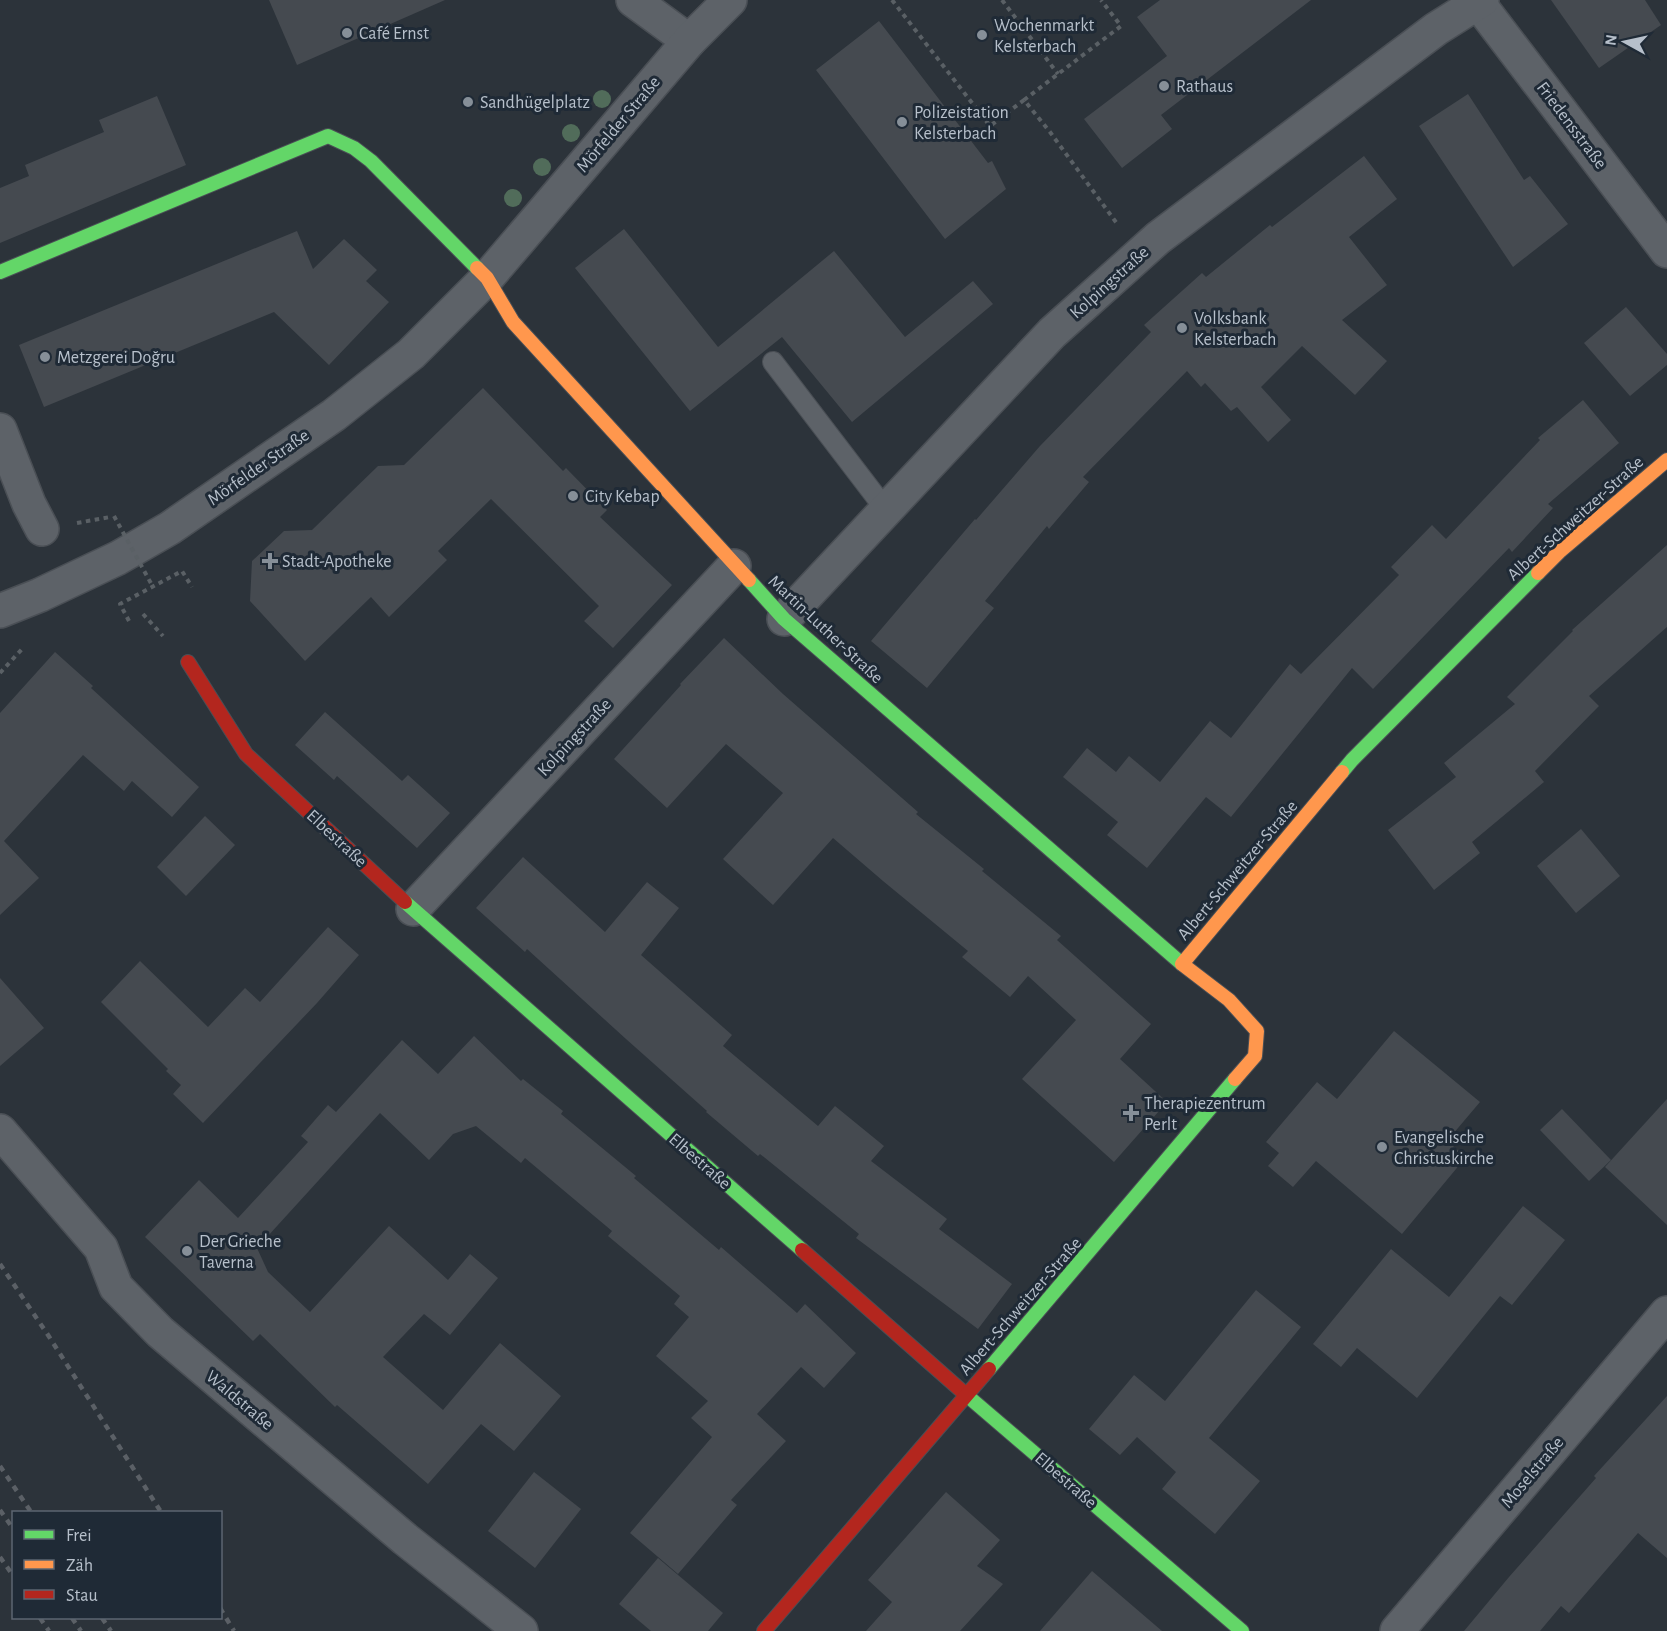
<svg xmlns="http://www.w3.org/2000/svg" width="1667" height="1631" font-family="'Alegreya Sans',sans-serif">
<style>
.building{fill:#454a50}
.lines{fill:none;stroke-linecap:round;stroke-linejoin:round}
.lane-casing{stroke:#4a4f55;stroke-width:22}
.street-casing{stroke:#4a4f55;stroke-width:36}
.fast-casing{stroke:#4a4f55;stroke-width:16}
.slow-casing{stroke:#4a4f55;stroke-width:16}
.jam-casing{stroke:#4a4f55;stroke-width:16}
.path{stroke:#5a6065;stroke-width:4;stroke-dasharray:4.5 4.5;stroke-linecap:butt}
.lane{stroke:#5d6268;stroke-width:20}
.street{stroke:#5d6268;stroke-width:33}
.fast{stroke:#63d668;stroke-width:14}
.slow{stroke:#ff974d;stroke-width:14}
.jam{stroke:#b3261e;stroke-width:14}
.rail{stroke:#5b6066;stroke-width:4.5;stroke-dasharray:6 6;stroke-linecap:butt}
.path-bridge{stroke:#5a6065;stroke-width:4;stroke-dasharray:4.5 4.5;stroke-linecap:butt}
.tree{fill:#516c5a}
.poi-dot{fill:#868f98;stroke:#1f2a36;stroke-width:2}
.labels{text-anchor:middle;stroke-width:6;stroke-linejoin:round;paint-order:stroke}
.poi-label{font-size:18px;fill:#b7c0cb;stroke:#1f2a36;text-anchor:start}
.street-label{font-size:18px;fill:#b7c0cb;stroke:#1f2a36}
</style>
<rect width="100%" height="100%" fill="#2c333a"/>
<g class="building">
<polygon points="269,0 445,0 297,65"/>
<polygon points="1160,0 1311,0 1161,115 1172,129 1122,168 1084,119 1167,56 1137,17"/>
<polygon points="1551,0 1645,0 1661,25 1599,68"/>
<polygon points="879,21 988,163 992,161 1006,189 945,239 816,70"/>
<polygon points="1468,94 1524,180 1530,176 1568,224 1513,267 1419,126"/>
<polygon points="157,96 186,165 0,243 0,188 29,176 25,165 104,132 99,120"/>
<polygon points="1364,156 1397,199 1349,237 1387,285 1342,320 1387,361 1355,395 1302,346 1261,387 1291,420 1268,442 1237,407 1231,411 1205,383 1201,387 1187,371 1083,477 1089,482 1049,529 1047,526 985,601 994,608 927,688 871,641 975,519 976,520 1040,446 1151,332 1144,325 1202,273 1206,277 1270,225 1272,227"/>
<polygon points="624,229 718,347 834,251 905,337 973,281 993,304 852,422 782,337 690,411 575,268"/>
<polygon points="297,231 313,269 344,239 377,270 366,281 389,302 329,365 274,312 44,407 19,345"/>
<polygon points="1626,307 1667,354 1667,365 1630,396 1584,343"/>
<polygon points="483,388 563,471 566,468 607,510 600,517 672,585 613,648 584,621 599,606 491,499 438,551 447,560 389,617 371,597 305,661 250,601 252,561 284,531 312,530 378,466 404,465"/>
<polygon points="1583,400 1619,443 1548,504 1553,508 1512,552 1509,548 1373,689 1352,668 1231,817 1206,797 1147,868 1107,835 1118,822 1063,777 1087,748 1116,772 1129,756 1160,782 1210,721 1231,738 1290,664 1301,674 1399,575 1391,567 1432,525 1446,539 1540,440 1538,438"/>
<polygon points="1667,545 1667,627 1589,696 1599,706 1535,771 1544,782 1472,842 1480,853 1434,890 1388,830 1456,777 1444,763 1515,704 1507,697 1573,631 1572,630"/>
<polygon points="724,638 783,694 918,812 916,814 984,869 982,871 1061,936 1057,940 1151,1024 1120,1059 1167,1102 1114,1162 1022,1079 1076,1020 1028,976 1010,997 962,957 968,951 883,881 833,838 773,905 723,859 783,793 726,744 667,808 614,759 681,685 680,684"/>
<polygon points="55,652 93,686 91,688 199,787 172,817 132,781 124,791 83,755 4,841 39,878 0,915 0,713"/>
<polygon points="325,712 402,781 408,775 450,813 417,848 337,776 334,780 295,745"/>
<polygon points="205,816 235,845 186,896 157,867"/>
<polygon points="1581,829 1620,876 1576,913 1537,866"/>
<polygon points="523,857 605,932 647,882 679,908 641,955 732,1035 723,1046 818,1126 835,1106 884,1146 871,1161 947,1219 939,1229 1012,1284 978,1329 856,1238 859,1234 760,1154 758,1156 706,1112 707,1111 626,1039 527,949 525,952 476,908"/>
<polygon points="328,927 359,955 317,1003 203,1123 173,1094 181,1085 166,1071 168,1069 101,1002 140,961 208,1027 245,988 260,1002"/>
<polygon points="0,978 44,1028 0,1066"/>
<polygon points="1394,1031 1480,1102 1447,1141 1466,1157 1402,1234 1316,1161 1293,1187 1268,1166 1279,1153 1266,1142 1317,1082 1337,1099"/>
<polygon points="474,1036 521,1081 523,1079 563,1111 561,1114 636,1176 634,1178 719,1250 721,1247 797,1313 805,1304 856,1353 824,1388 801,1367 757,1414 786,1441 731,1500 737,1505 678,1574 630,1533 712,1437 691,1418 708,1401 656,1356 689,1317 674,1304 680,1296 608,1236 612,1231 525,1158 521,1163 476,1126 453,1134 429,1160 380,1113 257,1248 268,1272 310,1312 389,1226 448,1280 470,1254 498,1278 450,1335 424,1314 383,1357 443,1410 500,1343 561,1396 514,1451 481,1424 428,1484 337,1405 335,1407 260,1334 253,1341 145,1237 199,1180 238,1218 308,1142 301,1136 328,1105 336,1112 402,1040 438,1074"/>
<polygon points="1667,1099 1667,1225 1605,1167"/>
<polygon points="1562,1109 1611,1160 1589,1181 1540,1130"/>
<polygon points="1523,1206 1565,1240 1512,1305 1500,1296 1417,1398 1357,1348 1341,1367 1313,1344 1391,1249 1449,1297"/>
<polygon points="1256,1290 1301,1327 1209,1438 1260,1481 1215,1534 1162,1489 1176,1472 1137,1437 1120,1455 1089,1429 1134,1375 1165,1401"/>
<polygon points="1667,1396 1667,1558 1638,1533 1569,1613 1561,1606 1540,1631 1464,1631 1509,1577 1596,1478 1594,1476"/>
<polygon points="534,1472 581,1509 535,1568 488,1531"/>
<polygon points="946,1492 1000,1540 977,1566 1003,1584 960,1631 866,1631 892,1602 868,1580"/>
<polygon points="658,1558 723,1613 708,1631 651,1631 619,1604"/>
<polygon points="1092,1571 1162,1631 1040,1631"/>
</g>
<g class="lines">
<g class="lane-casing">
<polyline id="lane" points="773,362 886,510"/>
</g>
<g class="street-casing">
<g id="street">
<polyline points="633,0 689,41"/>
<polyline points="1476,0 1667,251"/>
<polyline points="0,430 29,504 42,529"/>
<polyline points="0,611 40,595 118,558 170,528 334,415 411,354 487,278 689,41 730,0"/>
<polyline points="784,619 1052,333 1158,238 1436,29 1482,0"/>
<polyline points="413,909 734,566"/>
<polyline points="0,1131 101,1248 116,1287 160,1332 405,1539 521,1631"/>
<polyline points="1397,1631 1667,1313"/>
</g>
</g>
<g class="fast-casing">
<g id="fast">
<polyline points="0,272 328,136 354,148 371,161 477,268"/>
<polyline points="749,580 784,619 1182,964"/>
<polyline points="1342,772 1352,760 1538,573"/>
<polyline points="405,902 802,1250"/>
<polyline points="989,1369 1235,1079"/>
<polyline points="964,1393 1242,1631"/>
</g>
</g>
<g class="slow-casing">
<g id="slow">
<polyline points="477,268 487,278 513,322 749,580"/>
<polyline points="1538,573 1559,552 1667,460"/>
<polyline points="1235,1079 1255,1056 1257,1031 1229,1000 1182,964 1342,772"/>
</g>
</g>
<g class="jam-casing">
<g id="jam">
<polyline points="188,662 246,754 405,902"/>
<polyline points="802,1250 964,1393"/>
<polyline points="764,1631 989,1369"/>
</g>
</g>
<g class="path">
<polyline points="892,0 990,126 1024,100 1050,132 1118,225"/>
<polyline points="1002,0 1058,74"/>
<polyline points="1024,100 1121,26 1101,0"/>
<polyline points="77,523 110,517"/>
<polyline points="143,614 163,636"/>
<polyline points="129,621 120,604 182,571 192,587"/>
<polyline points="0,673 22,649"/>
</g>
<use href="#lane" class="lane"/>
<use href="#street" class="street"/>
<use href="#fast" class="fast"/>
<use href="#slow" class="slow"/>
<use href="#jam" class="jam"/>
<g class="rail">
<polyline points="0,1264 48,1335 161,1512"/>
<polyline points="0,1466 31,1512"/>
<polyline points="0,1510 14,1530"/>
<polyline points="0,1557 14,1577"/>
<polyline points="220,1608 234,1631"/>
<polyline points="40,1618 49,1631"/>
<polyline points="72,1618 81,1631"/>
<polyline points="102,1618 111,1631"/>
</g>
<polyline class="path-bridge" points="114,516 153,587"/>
</g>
<g class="tree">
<circle cx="602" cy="99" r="9"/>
<circle cx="571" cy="133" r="9"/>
<circle cx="542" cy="167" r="9"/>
<circle cx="513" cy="198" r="9"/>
</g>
<g class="poi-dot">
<circle cx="347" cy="33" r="6"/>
<circle cx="982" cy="35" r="6"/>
<circle cx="1164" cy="86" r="6"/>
<circle cx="468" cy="102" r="6"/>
<circle cx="902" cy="122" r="6"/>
<circle cx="1182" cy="328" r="6"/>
<circle cx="45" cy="357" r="6"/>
<circle cx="573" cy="496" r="6"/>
<path d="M267 552h6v6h6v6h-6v6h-6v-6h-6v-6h6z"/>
<path d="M1128 1104h6v6h6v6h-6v6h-6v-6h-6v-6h6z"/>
<circle cx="1382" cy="1147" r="6"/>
<circle cx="187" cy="1251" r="6"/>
</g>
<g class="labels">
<g class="poi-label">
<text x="994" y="31">Wochenmarkt<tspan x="994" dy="21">Kelsterbach</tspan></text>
<text x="359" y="39">Café Ernst</text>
<text x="1176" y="92">Rathaus</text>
<text x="480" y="108">Sandhügelplatz</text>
<text x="914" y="118">Polizeistation<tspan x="914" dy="21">Kelsterbach</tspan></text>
<text x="1194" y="324">Volksbank<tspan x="1194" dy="21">Kelsterbach</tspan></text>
<text x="57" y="363">Metzgerei Doğru</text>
<text x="585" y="502">City Kebap</text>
<text x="282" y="567">Stadt-Apotheke</text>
<text x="1144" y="1109">Therapiezentrum<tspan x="1144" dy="21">Perlt</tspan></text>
<text x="1394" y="1143">Evangelische<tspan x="1394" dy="21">Christuskirche</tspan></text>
<text x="199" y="1247">Der Grieche<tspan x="199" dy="21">Taverna</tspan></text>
</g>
<g class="street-label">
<text transform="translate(618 124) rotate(-50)" y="6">Mörfelder Straße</text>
<text transform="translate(1572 125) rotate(53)" y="6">Friedensstraße</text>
<text transform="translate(1109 282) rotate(-42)" y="6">Kolpingstraße</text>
<text transform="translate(258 467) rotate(-35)" y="6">Mörfelder Straße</text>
<text transform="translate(1575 518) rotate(-42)" y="6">Albert-Schweitzer-Straße</text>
<text transform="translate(826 629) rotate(43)" y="6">Martin-Luther-Straße</text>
<text transform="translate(574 737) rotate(-47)" y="6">Kolpingstraße</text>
<text transform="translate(337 838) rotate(43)" y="6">Elbestraße</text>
<text transform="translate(1237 870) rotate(-50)" y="6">Albert-Schweitzer-Straße</text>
<text transform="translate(700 1161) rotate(41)" y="6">Elbestraße</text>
<text transform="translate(1020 1306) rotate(-49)" y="6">Albert-Schweitzer-Straße</text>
<text transform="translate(240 1400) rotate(40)" y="6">Waldstraße</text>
<text transform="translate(1532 1472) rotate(-50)" y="6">Moselstraße</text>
<text transform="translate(1066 1480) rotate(41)" y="6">Elbestraße</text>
</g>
</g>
<rect x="12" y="1511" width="210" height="108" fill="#1f2a36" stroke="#5c6672" stroke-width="1.5"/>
<rect x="24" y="1530" width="30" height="9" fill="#63d668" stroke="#5c6672" stroke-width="1.5"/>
<text x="66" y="1541" font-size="18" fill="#b7c0cb">Frei</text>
<rect x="24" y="1560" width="30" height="9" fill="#ff974d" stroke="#5c6672" stroke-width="1.5"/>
<text x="66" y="1571" font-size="18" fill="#b7c0cb">Zäh</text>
<rect x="24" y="1590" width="30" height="9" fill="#b3261e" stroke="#5c6672" stroke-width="1.5"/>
<text x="66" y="1601" font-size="18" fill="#b7c0cb">Stau</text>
<g transform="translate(1625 42) rotate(278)" stroke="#1f2a36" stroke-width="4.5" paint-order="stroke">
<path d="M0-4.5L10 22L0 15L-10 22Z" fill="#b7c0cb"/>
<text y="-9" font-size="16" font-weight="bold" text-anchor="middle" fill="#b7c0cb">N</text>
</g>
</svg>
